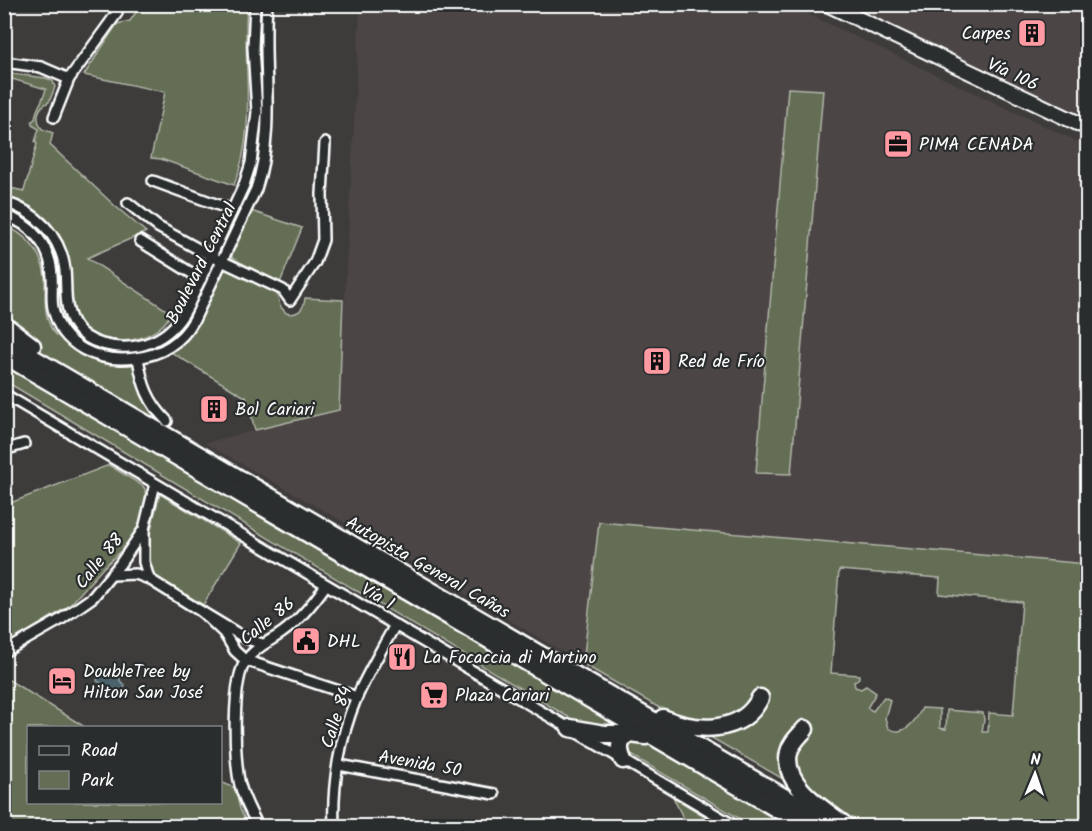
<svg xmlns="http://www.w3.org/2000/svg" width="1092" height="831" font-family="Kalam,sans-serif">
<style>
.built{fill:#4c4544}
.green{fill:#646e54;stroke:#b2b6aa;stroke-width:1.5;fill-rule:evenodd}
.water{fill:#48626c;stroke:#91a1a7;stroke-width:1.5}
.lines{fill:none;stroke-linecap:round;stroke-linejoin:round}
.minor-casing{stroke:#fff;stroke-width:14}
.secondary-casing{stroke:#fff;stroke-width:18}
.trunk-casing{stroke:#fff;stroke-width:21}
.minor{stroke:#2a2d2e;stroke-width:9}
.secondary{stroke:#2a2d2e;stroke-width:14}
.trunk{stroke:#2a2d2e;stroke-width:16}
.labels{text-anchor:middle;stroke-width:4.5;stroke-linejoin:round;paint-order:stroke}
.poi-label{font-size:18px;fill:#fff;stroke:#2a2d2e;text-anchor:start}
.street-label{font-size:18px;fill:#fff;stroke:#2a2d2e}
</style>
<rect width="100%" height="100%" fill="#3e3b3b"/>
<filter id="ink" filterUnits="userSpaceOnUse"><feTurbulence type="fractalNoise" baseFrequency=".0167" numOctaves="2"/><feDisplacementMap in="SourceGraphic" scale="12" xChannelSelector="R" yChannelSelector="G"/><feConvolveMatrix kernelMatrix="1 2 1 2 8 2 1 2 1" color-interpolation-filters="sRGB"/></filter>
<g filter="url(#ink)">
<g class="built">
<polygon points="360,5 789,5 1087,146 1087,564 599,523 583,664 335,517 205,443 339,409"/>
<polygon points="845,5 1087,5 1087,120"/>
</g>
<g class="green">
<path d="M179 4 247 5C242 67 258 126 234 185L161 159 151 158 165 92 84 75 117 24 130 21 136 12Z"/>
<path d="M4 73 46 78 53 81 55 87 49 102C37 107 35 118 42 129L53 133 50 145 115 206 146 232 87 258 171 313C157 345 97 352 78 320 71 308 72 293 71 280 68 233 48 212 5 197V187L24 191 37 144 35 142 39 129 32 125V121L35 119C36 107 43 102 46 89L5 77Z"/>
<polygon points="788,88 823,90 791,474 756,473"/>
<polygon points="251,211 302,228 280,283 232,258 232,252"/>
<path d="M4 225C27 235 42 251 45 277 46 295 42 314 53 331 58 338 67 343 74 348 96 363 110 364 135 364L143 394 162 423 54 362 5 321Z"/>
<path d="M225 270 231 271 277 293 280 306 286 313C297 316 304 310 305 298L343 300 339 410 255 430 246 396 245 397 169 351 192 331 201 318 221 273Z"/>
<polygon points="5,359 630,730 585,727 5,381"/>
<polygon points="109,465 143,486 145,489 146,508 141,527 131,541 103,568 69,606 5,646 5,505"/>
<path d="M160 494 241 543 203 605C192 598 162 583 155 576 140 560 155 512 160 494Z"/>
<path d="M599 522 1087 564V826H865L583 664ZM839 570 940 578 939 594 1022 602 1013 715 989 713 988 732H982L984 720 983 713 947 710 946 729 940 728V709L922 708C916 721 903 738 888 728L885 718 890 700 884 697 873 711 867 708 876 693 866 686 861 689 855 687 854 682 859 678V675L831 673Z"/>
<polygon points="4,677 85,727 28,728 28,802 220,802 221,782 235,788 240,809 248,826 5,826"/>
<polygon points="628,738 648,741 787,826 752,826 628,753"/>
<polygon points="673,797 721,826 687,826"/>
</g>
<polygon class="water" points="111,669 120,670 120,681 125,685 122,695 97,681 99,675 106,676"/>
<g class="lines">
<g class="minor-casing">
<g id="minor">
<polyline points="4,62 41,67 69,79"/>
<polyline points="54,117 69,79 117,13"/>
<polyline points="153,181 232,210"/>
<path d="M4 202C36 211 61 236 65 270 67 291 63 309 76 327 82 336 92 341 102 344 138 354 170 340 187 308L244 185 251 163 257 112 253 47 255 4"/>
<polyline points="128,203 158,227 211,256 283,290 290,300 315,262 323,240 322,194 325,143"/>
<path d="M4 215C32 224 51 247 52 276 53 287 51 298 53 308 61 347 99 363 135 358 161 355 181 343 194 320L256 189C276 129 262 66 267 4"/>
<polyline points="140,241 201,279"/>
<path d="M138 358C142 384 148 402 167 421"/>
<polyline points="4,394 735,826"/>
<polyline points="4,450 24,444"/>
<polyline points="144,531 144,562 149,579 202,612"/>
<polyline points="112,575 136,574 149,579"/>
<polyline points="262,644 245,638 202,612 224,633 235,651 245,660 357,697"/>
<polyline points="4,652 60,620 93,597 120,564 144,529 155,484"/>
<polyline points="339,765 494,794"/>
<path d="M258 826C251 813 244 800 240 785 234 761 231 678 247 659 257 646 271 641 283 632 301 619 314 602 326 585"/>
<path d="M334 826C332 785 340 737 356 699 367 674 382 649 395 625"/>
</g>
</g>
<g class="secondary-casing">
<polyline id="secondary" points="827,4 1088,128"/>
</g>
<g class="trunk-casing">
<g id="trunk">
<polyline points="4,325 32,346"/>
<polyline points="4,341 833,826"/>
<polyline points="4,355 806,826"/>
<path d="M663 718C695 732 742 735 760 698"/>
<polyline points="570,728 604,734 631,734 646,736"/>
<path d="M805 729C799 736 791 743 789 752 781 785 825 810 846 826"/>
<path d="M623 760C618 749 618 739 631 734"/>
</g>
</g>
<use href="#minor" class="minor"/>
<use href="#secondary" class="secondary"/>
<use href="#trunk" class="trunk"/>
</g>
</g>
<defs>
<g id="building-square" transform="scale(1.5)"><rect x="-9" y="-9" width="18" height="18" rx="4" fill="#ff9aa2" stroke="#2a2d2e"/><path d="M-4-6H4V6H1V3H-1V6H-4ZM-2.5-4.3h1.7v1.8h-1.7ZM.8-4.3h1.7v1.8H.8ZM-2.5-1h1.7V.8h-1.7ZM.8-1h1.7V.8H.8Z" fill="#111"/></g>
<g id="office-square" transform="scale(1.5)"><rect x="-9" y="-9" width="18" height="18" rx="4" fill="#ff9aa2" stroke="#2a2d2e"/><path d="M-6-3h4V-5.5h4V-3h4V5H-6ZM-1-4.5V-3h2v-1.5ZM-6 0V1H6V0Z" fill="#111"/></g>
<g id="civic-square" transform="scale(1.5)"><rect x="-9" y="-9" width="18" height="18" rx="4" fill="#ff9aa2" stroke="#2a2d2e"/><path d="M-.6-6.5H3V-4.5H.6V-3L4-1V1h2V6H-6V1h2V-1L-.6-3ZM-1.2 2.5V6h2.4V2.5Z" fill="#111"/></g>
<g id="restaurant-square" transform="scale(1.5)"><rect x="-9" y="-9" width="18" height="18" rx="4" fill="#ff9aa2" stroke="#2a2d2e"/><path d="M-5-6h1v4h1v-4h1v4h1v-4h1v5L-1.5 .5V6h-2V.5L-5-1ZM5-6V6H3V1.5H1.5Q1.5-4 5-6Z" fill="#111"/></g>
<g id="hotel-square" transform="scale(1.5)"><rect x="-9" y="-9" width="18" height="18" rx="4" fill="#ff9aa2" stroke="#2a2d2e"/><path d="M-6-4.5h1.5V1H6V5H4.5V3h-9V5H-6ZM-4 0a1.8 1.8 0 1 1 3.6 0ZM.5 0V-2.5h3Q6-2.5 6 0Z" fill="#111"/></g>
<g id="supermarket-square" transform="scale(1.5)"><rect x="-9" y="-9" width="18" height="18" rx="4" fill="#ff9aa2" stroke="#2a2d2e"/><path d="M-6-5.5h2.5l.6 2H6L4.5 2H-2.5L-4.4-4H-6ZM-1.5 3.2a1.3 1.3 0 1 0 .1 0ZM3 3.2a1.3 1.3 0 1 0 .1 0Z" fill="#111"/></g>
</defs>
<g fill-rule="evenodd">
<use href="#building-square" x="1032" y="33"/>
<use href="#office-square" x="898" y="144"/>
<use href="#building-square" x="657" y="361"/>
<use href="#building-square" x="214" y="409"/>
<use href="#civic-square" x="306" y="641"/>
<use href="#restaurant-square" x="402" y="657"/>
<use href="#hotel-square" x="62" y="681"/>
<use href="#supermarket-square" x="434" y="695"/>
</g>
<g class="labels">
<g class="poi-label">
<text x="1011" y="39" text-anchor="end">Carpes</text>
<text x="919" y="150">PIMA CENADA</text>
<text x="678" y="367">Red de Frío</text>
<text x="235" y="415">Bol Cariari</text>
<text x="327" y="647">DHL</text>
<text x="423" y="663">La Focaccia di Martino</text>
<text x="83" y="677">DoubleTree by<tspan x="83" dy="21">Hilton San José</tspan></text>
<text x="455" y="701">Plaza Cariari</text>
</g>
<g class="street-label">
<text transform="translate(1013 74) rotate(25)" y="6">Vía 106</text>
<text transform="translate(201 263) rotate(-63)" y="6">Boulevard Central</text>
<text transform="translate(99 561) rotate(-51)" y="6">Calle 88</text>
<text transform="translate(428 567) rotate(30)" y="6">Autopista General Cañas</text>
<text transform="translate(378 596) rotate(30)" y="6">Vía 1</text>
<text transform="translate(267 621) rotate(-39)" y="6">Calle 86</text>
<text transform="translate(336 717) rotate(-72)" y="6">Calle 84</text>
<text transform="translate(420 763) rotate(10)" y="6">Avenida 50</text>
</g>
</g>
<rect width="1092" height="831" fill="none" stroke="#2a2d2e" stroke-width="24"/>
<rect x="12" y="12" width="1068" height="807" fill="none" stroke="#fff" stroke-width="2" filter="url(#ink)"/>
<rect x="27" y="726" width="195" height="78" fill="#2a2d2e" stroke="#7f8182" stroke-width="1.5"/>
<rect x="39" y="746" width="30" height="9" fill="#2a2d2e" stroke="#7f8182" stroke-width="1.5"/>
<text x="81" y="756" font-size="18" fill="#ffffff">Road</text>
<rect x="39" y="771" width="30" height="18" fill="#646e54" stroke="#7f8182" stroke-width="1.5"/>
<text x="81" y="786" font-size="18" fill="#ffffff">Park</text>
<g transform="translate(1035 774) rotate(2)" stroke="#2a2d2e" stroke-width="4.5" paint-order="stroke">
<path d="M0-4.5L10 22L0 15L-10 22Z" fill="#ffffff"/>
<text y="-9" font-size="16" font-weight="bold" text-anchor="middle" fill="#ffffff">N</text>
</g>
</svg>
